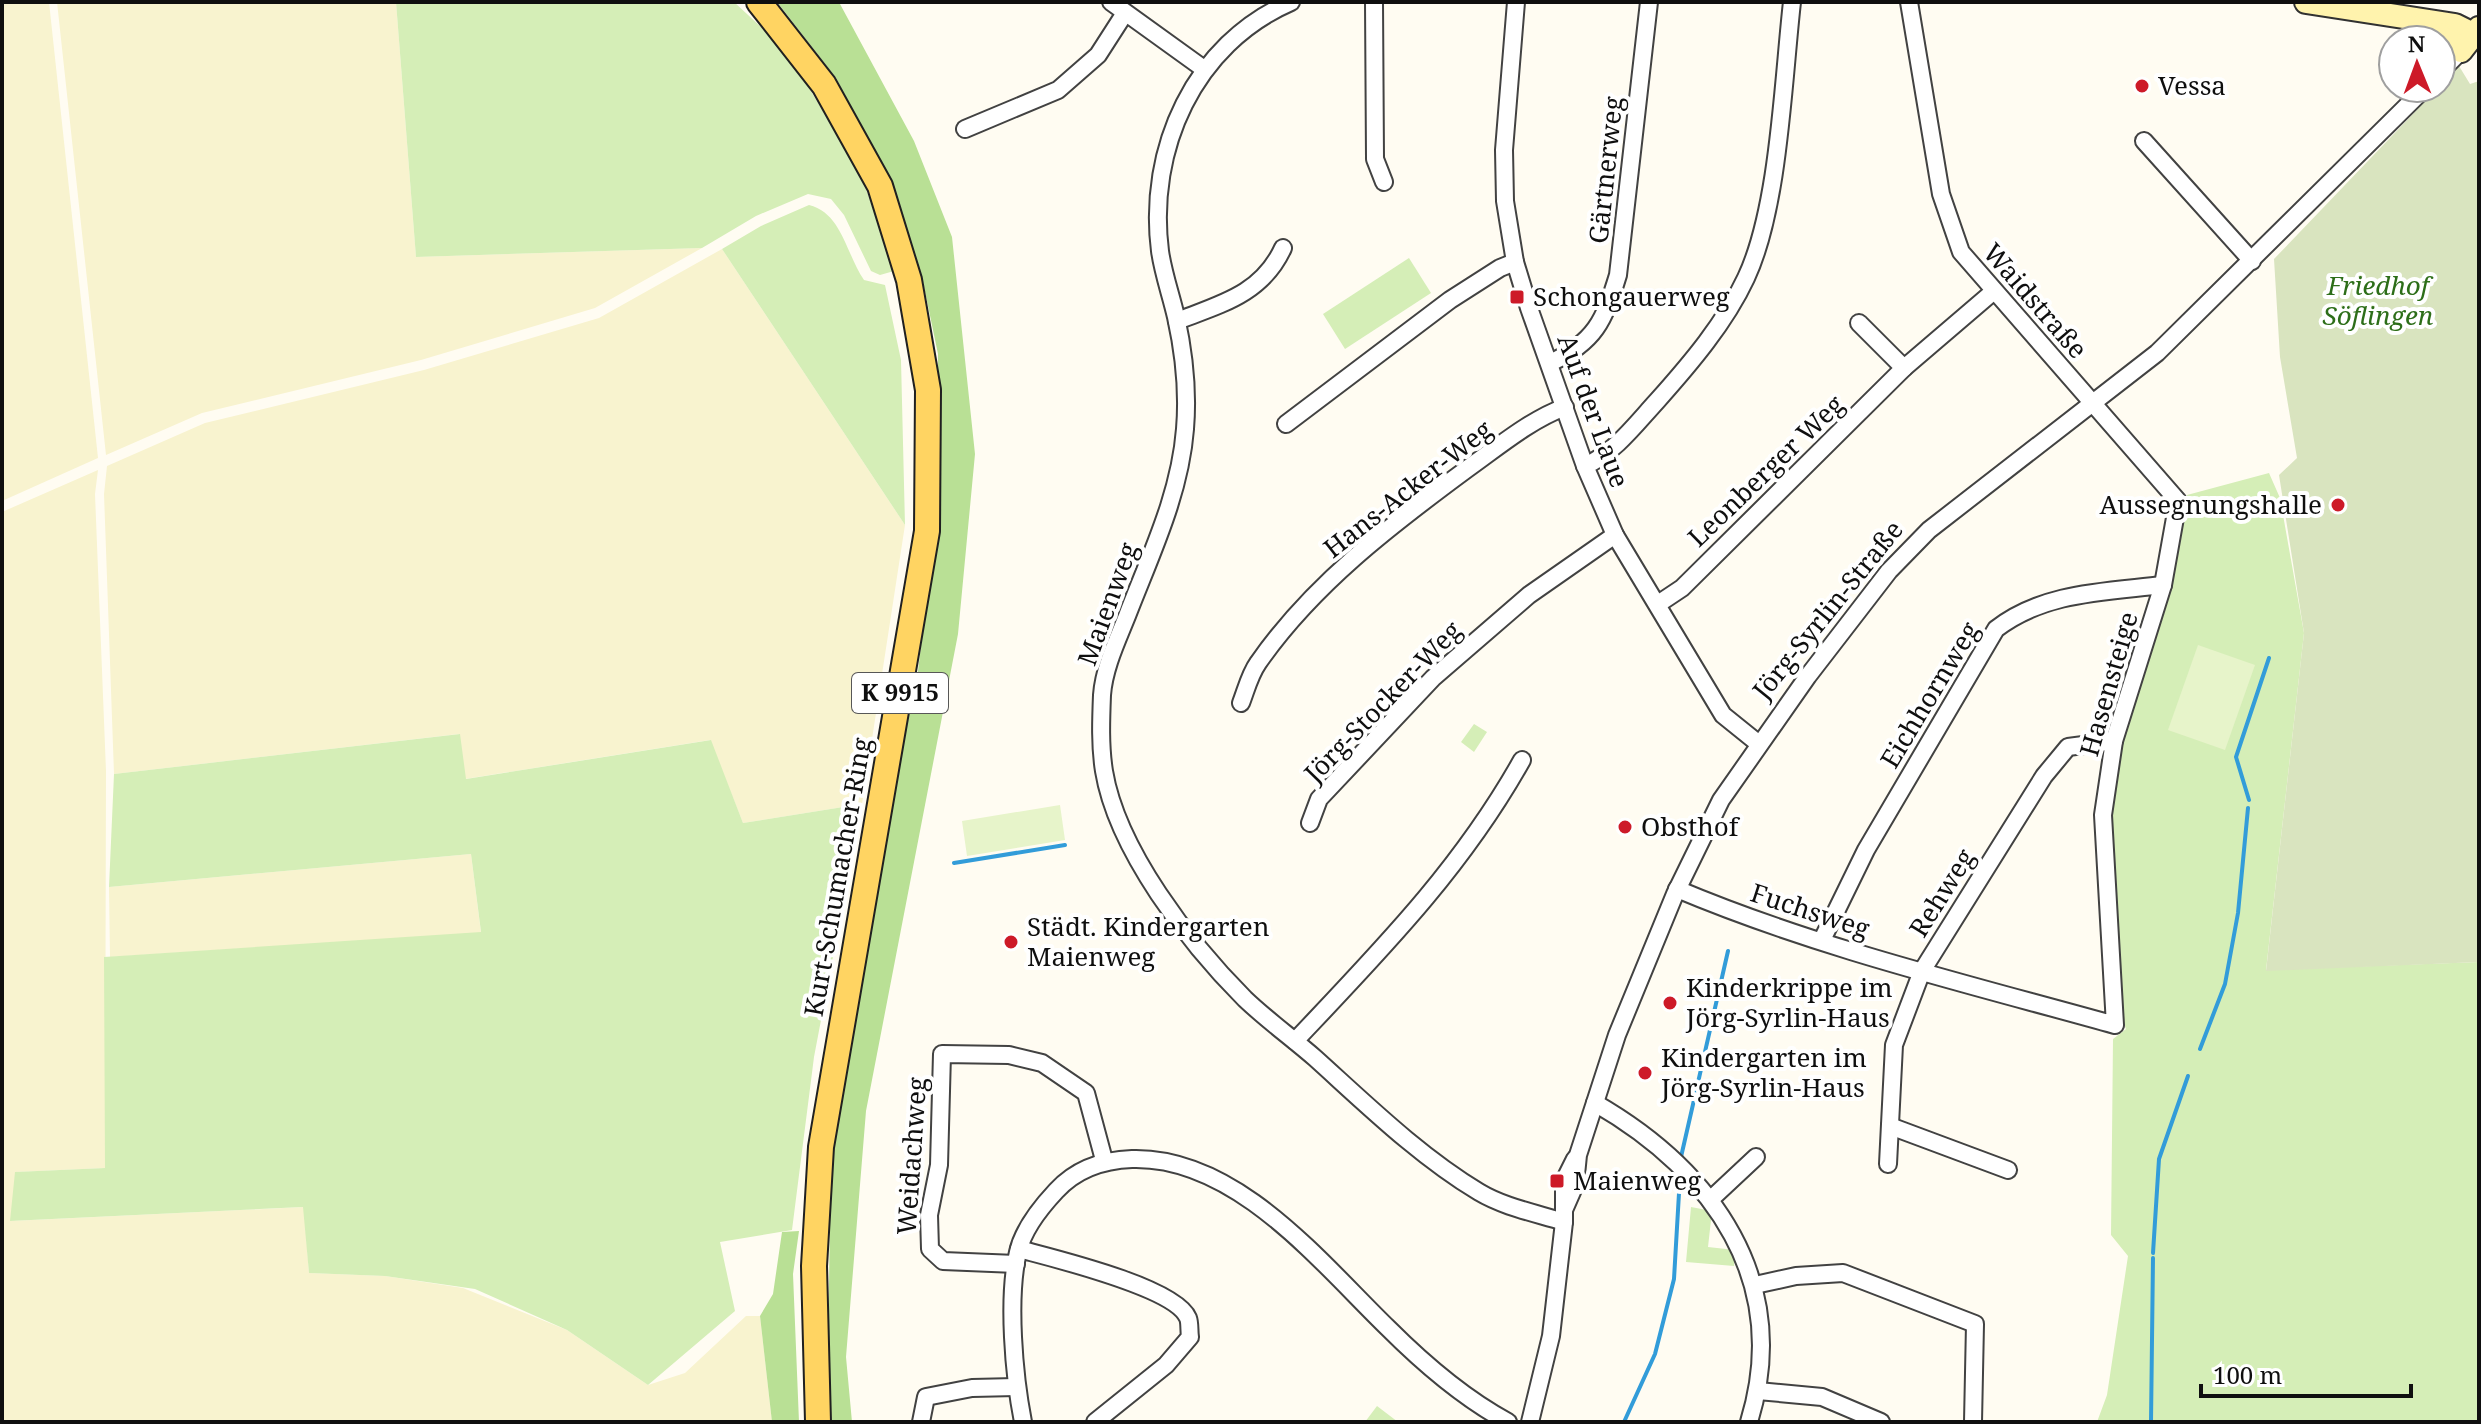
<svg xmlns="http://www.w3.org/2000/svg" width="2481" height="1424" font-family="'Noto Serif',serif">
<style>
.farmland{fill:#f8f3cf}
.green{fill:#d5eeb7}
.forest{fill:#b9e095}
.cemetery{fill:#d9e4bf}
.pitch{fill:#e7f4ca}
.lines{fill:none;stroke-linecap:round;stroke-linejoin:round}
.stream{stroke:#329cd9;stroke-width:4}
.street-casing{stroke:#424242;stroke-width:20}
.secondary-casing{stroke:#313131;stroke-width:26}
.primary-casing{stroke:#202020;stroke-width:28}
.street{stroke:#fff;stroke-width:16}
.secondary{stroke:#fff3ad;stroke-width:22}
.primary{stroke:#ffd462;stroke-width:24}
.poi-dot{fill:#cd1a28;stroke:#fff;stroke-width:3}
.labels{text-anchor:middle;stroke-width:8;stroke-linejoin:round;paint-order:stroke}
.shield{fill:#fff;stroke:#575757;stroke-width:2}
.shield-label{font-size:24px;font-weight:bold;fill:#0f0f0f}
.poi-label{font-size:26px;fill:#0f0f0f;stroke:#fff;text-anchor:start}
.street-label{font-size:26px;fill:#0f0f0f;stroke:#fff}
.park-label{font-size:26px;font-style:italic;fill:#2d6e19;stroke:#fff}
</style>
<rect width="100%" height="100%" fill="#fffcf2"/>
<g class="farmland">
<polygon points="2,2 49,2 98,458 2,501"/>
<polygon points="57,2 396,2 416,257 702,248 595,308 421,360 202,413 106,455"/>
<polygon points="722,249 905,525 862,804 743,823 710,740 465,779 459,734 114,774 104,494 107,466 205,423 424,370 599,318"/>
<polygon points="98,470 95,494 106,771 105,1168 16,1172 11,1221 304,1207 309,1273 385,1276 463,1288 567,1330 648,1385 685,1373 746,1316 760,1316 772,1422 2,1422 2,512"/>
<polygon points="471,854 481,933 110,957 109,887"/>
</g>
<g class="green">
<polygon points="396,2 734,2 786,50 861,174 894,271 880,275 871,271 844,215 831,199 808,194 756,216 702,248 416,257"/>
<path d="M809 205C842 213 846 254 864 280L885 285 901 360 905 525 722 249 761 226Z"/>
<polygon points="1409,258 1431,293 1345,349 1323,314"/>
<polygon points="2269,473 2280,498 2304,633 2266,970 2479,962 2479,1422 2097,1422 2107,1395 2128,1256 2111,1235 2113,1039 2126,1029 2121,1016 2108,830 2121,750 2168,589 2187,495"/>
<polygon points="1474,724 1487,732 1474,752 1461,742"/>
<polygon points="460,734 466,779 711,740 743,823 862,804 814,1057 792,1230 720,1242 735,1311 648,1385 567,1330 475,1289 385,1276 309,1273 303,1207 10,1221 15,1172 105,1168 104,957 481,932 471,854 109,887 114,774"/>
<polygon points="1691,1207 1712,1211 1708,1247 1735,1250 1734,1266 1686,1262"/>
<polygon points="1377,1406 1398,1422 1365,1422"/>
</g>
<g class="forest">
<polygon points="777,2 840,4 914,141 952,237 975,454 958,634 866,1111 846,1357 852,1422 827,1422 831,1148 883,843 918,671 938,500 938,354 923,282 883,168 836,78"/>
<polygon points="799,1231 793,1274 799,1422 772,1422 760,1316 773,1294 782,1232"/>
</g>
<polygon class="cemetery" points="2459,66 2470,84 2479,81 2479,962 2266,971 2304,633 2279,475 2297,458 2280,357 2274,259"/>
<g class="pitch">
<polygon points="2198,645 2255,665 2225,750 2168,730"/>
<polygon points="1060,805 1065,840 967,856 962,821"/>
</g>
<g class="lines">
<g class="stream">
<polyline points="2249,800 2236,757 2269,658"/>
<polyline points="954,863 1065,845"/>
<polyline points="2200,1049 2225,984 2238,913 2248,808"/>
<polyline points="1681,1157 1728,951"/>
<polyline points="2153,1253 2159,1159 2188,1076"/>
<polyline points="1624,1422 1655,1354 1674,1279 1680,1176"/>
<polyline points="2151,1422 2153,1258"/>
</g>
<g class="street-casing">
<g id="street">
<polyline points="1111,2 1204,69"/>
<path d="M1291 2C1194 44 1147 149 1160 251 1163 273 1171 295 1176 317 1184 353 1188 393 1185 429 1180 495 1150 556 1127 616 1117 641 1104 668 1102 695 1101 720 1100 746 1104 771 1117 850 1190 944 1245 999 1267 1020 1292 1038 1315 1058 1366 1104 1419 1156 1479 1192 1504 1207 1535 1213 1564 1222"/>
<polyline points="1374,2 1375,159 1384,182"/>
<polyline points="1516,2 1504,150 1505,201 1515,262 1529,308 1585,466 1615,535 1723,715 1759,744"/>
<polyline points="2441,71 2461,51"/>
<polyline points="965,129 1058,90 1098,55 1125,13"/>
<polyline points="2144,141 2252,261"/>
<path d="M1177 321C1221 304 1262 294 1283 248"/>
<polyline points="1859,323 1904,368"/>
<path d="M1550 363C1595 342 1604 321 1618 275L1649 2"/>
<polyline points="1286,424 1450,300 1500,268 1515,262"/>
<path d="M1585 466C1615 452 1635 425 1657 401 1690 364 1725 323 1746 278 1779 208 1783 81 1792 2"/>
<polyline points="1658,604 1682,588 1904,368 1994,291"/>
<path d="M1241 703C1246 690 1250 674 1258 663 1312 585 1391 525 1467 469 1498 447 1530 420 1565 407"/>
<polyline points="1310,823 1319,799 1433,678 1529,595 1615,535"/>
<path d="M1677 889C1817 948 1968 984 2115 1025L2103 815 2114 741 2163 585 2178 501 1961 252 1941 194 1909 2"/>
<path d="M1822 940 1866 850 1996 629C2044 592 2104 592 2163 585"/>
<path d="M1295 1041C1380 951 1461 869 1522 760"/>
<path d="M1595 1103C1713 1171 1792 1281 1749 1422"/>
<polyline points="1890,1126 2008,1170"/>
<polyline points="1888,1164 1894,1045 1922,971 2044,776 2068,747 2114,741"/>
<polyline points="1710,1200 1756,1157"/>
<polyline points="1564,1210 1575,1185 1578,1155 1617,1035 1675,894 1721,800 1808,676 1889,571 1929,530 2157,353 2425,88"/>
<path d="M1019 1249C1052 1258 1175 1287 1188 1318 1190 1323 1189 1331 1190 1337L1166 1365 1095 1422"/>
<polyline points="1016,1264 943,1261 930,1249 929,1215 939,1165 942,1054 1009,1055 1042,1063 1086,1093 1104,1160"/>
<polyline points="1755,1285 1796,1276 1843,1273 1975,1324 1973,1422"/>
<polyline points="1758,1391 1822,1397 1881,1422"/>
<polyline points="921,1422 926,1397 972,1388 1016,1387"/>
<path d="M1023 1422C1014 1376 1007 1298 1018 1252 1023 1230 1041 1207 1056 1191 1076 1169 1104 1160 1132 1159 1236 1156 1320 1262 1388 1328 1423 1363 1465 1399 1508 1422"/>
<polyline points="1530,1422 1551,1336 1564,1222 1564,1181 1575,1159"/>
</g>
</g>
<g class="secondary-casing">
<g id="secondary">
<polyline points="2306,2 2455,25 2475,35"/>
<polyline points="2424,24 2461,51 2479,28"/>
</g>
</g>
<g class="primary-casing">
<polyline id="primary" points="759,2 824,85 880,186 909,280 928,390 927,531 821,1147 814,1266 818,1422"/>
</g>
<use href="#street" class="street"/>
<use href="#secondary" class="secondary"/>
<use href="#primary" class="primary"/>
</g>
<g class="poi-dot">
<circle cx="2142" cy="86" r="8"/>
<rect x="1509" y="289" width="16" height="16" rx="4"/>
<circle cx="2338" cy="505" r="8"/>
<circle cx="1625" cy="827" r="8"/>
<circle cx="1011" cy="942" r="8"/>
<circle cx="1670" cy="1003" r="8"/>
<circle cx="1645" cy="1073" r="8"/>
<rect x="1549" y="1173" width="16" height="16" rx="4"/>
</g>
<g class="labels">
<rect class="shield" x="852" y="673" width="96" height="40" rx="6"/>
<g class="shield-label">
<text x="900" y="701">K 9915</text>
</g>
<g class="poi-label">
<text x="2158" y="95">Vessa</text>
<text x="1533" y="306">Schongauerweg</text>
<text x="2322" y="514" text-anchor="end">Aussegnungshalle</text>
<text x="1641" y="836">Obsthof</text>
<text x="1027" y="936">Städt. Kindergarten<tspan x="1027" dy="30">Maienweg</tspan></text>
<text x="1686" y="997">Kinderkrippe im<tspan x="1686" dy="30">Jörg-Syrlin-Haus</tspan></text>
<text x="1661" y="1067">Kindergarten im<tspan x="1661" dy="30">Jörg-Syrlin-Haus</tspan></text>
<text x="1573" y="1190">Maienweg</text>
</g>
<g class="street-label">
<text transform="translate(1606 170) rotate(-84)" y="9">Gärtnerweg</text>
<text transform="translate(2035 301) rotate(49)" y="9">Waidstraße</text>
<text transform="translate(1593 411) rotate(70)" y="9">Auf der Laue</text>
<text transform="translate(1766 471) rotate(-44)" y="9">Leonberger Weg</text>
<text transform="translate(1408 489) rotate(-38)" y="9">Hans-Acker-Weg</text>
<text transform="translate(1108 604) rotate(-70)" y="9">Maienweg</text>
<text transform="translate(1828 610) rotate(-51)" y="9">Jörg-Syrlin-Straße</text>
<text transform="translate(2109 684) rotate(-74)" y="9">Hasensteige</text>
<text transform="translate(1930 695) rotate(-59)" y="9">Eichhornweg</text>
<text transform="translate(1383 702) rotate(-46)" y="9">Jörg-Stocker-Weg</text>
<text transform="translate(838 877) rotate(-80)" y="9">Kurt-Schumacher-Ring</text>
<text transform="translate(1942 893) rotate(-58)" y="9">Rehweg</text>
<text transform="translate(1810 911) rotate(18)" y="9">Fuchsweg</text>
<text transform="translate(912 1156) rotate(-86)" y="9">Weidachweg</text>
</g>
<g class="park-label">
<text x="2378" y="295">Friedhof<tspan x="2378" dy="30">Söflingen</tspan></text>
</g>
</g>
<rect width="2481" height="1424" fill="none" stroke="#0f0f0f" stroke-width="8"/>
<g transform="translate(2417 64) rotate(359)"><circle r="38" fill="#ffffff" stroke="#9f9f9f" stroke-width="2"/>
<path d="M0-6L14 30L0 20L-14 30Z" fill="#cd1a28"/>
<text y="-12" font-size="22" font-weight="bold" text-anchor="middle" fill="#0f0f0f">N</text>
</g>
<path d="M2201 1384v12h210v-12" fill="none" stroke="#0f0f0f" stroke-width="4"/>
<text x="2213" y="1384" font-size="24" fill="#0f0f0f" stroke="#ffffff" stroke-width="6" paint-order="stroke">100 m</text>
</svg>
